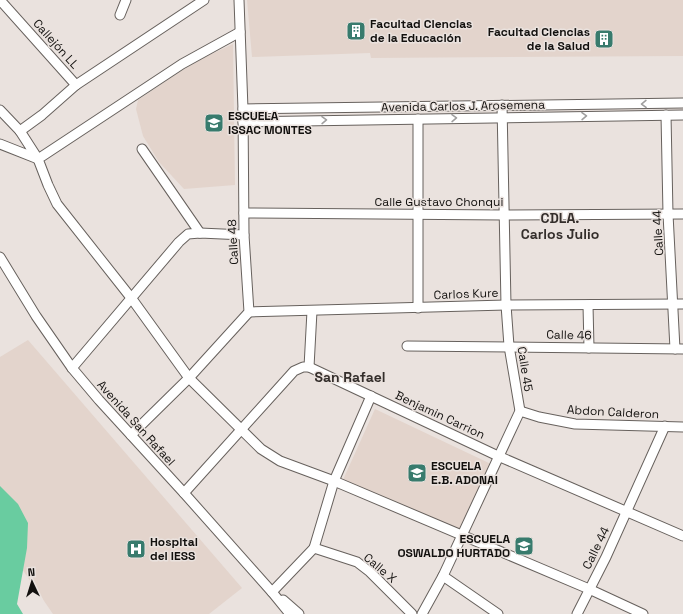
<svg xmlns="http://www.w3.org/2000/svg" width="683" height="614" font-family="'Space Grotesk',sans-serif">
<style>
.built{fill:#e3d4cc}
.forest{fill:#69cca0}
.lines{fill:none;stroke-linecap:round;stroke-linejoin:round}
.street-casing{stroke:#67615d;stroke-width:11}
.street{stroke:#fff;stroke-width:9}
.oneway{stroke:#a09f9f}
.labels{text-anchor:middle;stroke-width:3;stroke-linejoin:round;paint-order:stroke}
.poi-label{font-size:12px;font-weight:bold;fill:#12100e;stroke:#eae2de;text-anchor:start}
.street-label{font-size:12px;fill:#12100e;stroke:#eae2de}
.quarter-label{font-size:14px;font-weight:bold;fill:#342e2b;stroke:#eae2de}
</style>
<rect width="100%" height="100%" fill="#eae2de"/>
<g class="built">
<polygon points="247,0 683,0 683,56 371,58 370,53 252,57"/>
<polygon points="233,44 235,185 184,189 159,162 143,136 136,109 138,100 178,73 203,58"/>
<polygon points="28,340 242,588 209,614 53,614 0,537 0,357"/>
<polygon points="375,409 491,464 460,532 342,482"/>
</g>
<polygon class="forest" points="0,486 18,504 28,523 27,548 17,604 23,614 0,614"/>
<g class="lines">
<g class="street-casing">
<g id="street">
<polyline points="0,0 76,85 42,115 20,131"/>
<polyline points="120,15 126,0"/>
<polyline points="240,32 182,64 38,159 48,185 57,204 132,299 189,378 261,449 280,461 334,481 589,589 643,614"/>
<polyline points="76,85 204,0"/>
<polyline points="243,109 683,103"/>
<polyline points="0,110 20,131 38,159 0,144"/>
<polyline points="666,115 668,214 675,349"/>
<polyline points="418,119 418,308"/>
<polyline points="243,122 683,115"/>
<polyline points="142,149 200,233"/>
<polyline points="244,213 504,215 683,214"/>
<polyline points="0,257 36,316 72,368 99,400 184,493 272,592 290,614"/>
<polyline points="588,305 589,348"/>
<polyline points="249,312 506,305 683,304"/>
<polyline points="407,346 683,349"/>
<polyline points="309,367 312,311"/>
<polyline points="72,368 179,242 188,234 200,233 244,235"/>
<polyline points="520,411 539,417 575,424 683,427"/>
<polyline points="131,435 189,378 249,312 244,235 243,109 239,0"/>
<polyline points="184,493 294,371 303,367 309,367 498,456 683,536"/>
<polyline points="314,548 334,481 371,396"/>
<polyline points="443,576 498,614"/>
<polyline points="272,592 314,548 357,562 370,572 412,614"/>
<polyline points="283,600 299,614"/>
<polyline points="422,614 443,576 520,411 509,346 506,305 502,105"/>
<polyline points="577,614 606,557 665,426"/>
</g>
</g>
<use href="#street" class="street"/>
</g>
<defs><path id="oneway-chevron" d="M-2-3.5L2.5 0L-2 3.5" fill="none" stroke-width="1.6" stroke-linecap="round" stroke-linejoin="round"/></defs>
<g class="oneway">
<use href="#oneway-chevron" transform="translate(644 104) rotate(179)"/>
<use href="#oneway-chevron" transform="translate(584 116) rotate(-1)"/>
<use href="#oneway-chevron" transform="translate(454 118) rotate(-1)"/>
<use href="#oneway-chevron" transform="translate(324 120) rotate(-1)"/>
</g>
<defs>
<g id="building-square" transform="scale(1)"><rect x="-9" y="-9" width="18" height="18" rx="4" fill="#387b6d" stroke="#eae2de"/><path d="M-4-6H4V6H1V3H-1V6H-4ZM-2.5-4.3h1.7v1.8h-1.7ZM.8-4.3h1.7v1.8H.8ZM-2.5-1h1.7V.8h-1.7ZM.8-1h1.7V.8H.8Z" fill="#fff"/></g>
<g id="school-square" transform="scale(1)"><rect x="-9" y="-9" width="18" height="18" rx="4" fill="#387b6d" stroke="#eae2de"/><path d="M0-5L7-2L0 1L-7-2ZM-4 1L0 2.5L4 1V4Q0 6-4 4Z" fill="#fff"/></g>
<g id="hospital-square" transform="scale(1)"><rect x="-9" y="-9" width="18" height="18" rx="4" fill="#387b6d" stroke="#eae2de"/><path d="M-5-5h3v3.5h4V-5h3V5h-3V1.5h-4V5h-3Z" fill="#fff"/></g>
</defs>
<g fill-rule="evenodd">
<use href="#building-square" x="356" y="31"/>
<use href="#building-square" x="604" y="39"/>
<use href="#school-square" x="214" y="123"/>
<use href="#school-square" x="417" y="473"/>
<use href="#school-square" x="524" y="546"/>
<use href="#hospital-square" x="136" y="549"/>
</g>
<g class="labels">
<g class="poi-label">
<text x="370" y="28">Facultad Ciencias<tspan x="370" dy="14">de la Educación</tspan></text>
<text x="590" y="36" text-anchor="end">Facultad Ciencias<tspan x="590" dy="14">de la Salud</tspan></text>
<text x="228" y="120">ESCUELA<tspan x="228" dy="14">ISSAC MONTES</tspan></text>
<text x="431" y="470">ESCUELA<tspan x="431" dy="14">E.B. ADONAI</tspan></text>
<text x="510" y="543" text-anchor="end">ESCUELA<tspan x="510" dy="14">OSWALDO HURTADO</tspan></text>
<text x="150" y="546">Hospital<tspan x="150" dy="14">del IESS</tspan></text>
</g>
<g class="street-label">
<text transform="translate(56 44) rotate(48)" y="4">Callejón LL</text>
<text transform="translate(463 106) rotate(-1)" y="4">Avenida Carlos J. Arosemena</text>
<text x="439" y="206">Calle Gustavo Chonqui</text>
<text transform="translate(658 233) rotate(-93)" y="4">Calle 44</text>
<text transform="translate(233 242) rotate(-93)" y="4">Calle 48</text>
<text transform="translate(466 294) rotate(-2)" y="4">Carlos Kure</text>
<text transform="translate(569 335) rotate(1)" y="4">Calle 46</text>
<text transform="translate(525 369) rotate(81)" y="4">Calle 45</text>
<text transform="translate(613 412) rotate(3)" y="4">Abdon Calderon</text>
<text transform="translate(440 415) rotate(25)" y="4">Benjamin Carrion</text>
<text transform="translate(136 423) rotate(48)" y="4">Avenida San Rafael</text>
<text transform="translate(596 548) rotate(-64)" y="4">Calle 44</text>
<text transform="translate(380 568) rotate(40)" y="4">Calle X</text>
</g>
<g class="quarter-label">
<text x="560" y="223">CDLA.<tspan x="560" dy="16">Carlos Julio</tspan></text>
<text x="350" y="382">San Rafael</text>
</g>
</g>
<g transform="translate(32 582) rotate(356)" stroke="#eae2de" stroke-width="3" paint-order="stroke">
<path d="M0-3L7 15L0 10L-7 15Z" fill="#12100e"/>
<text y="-6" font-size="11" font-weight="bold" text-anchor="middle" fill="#12100e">N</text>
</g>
</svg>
